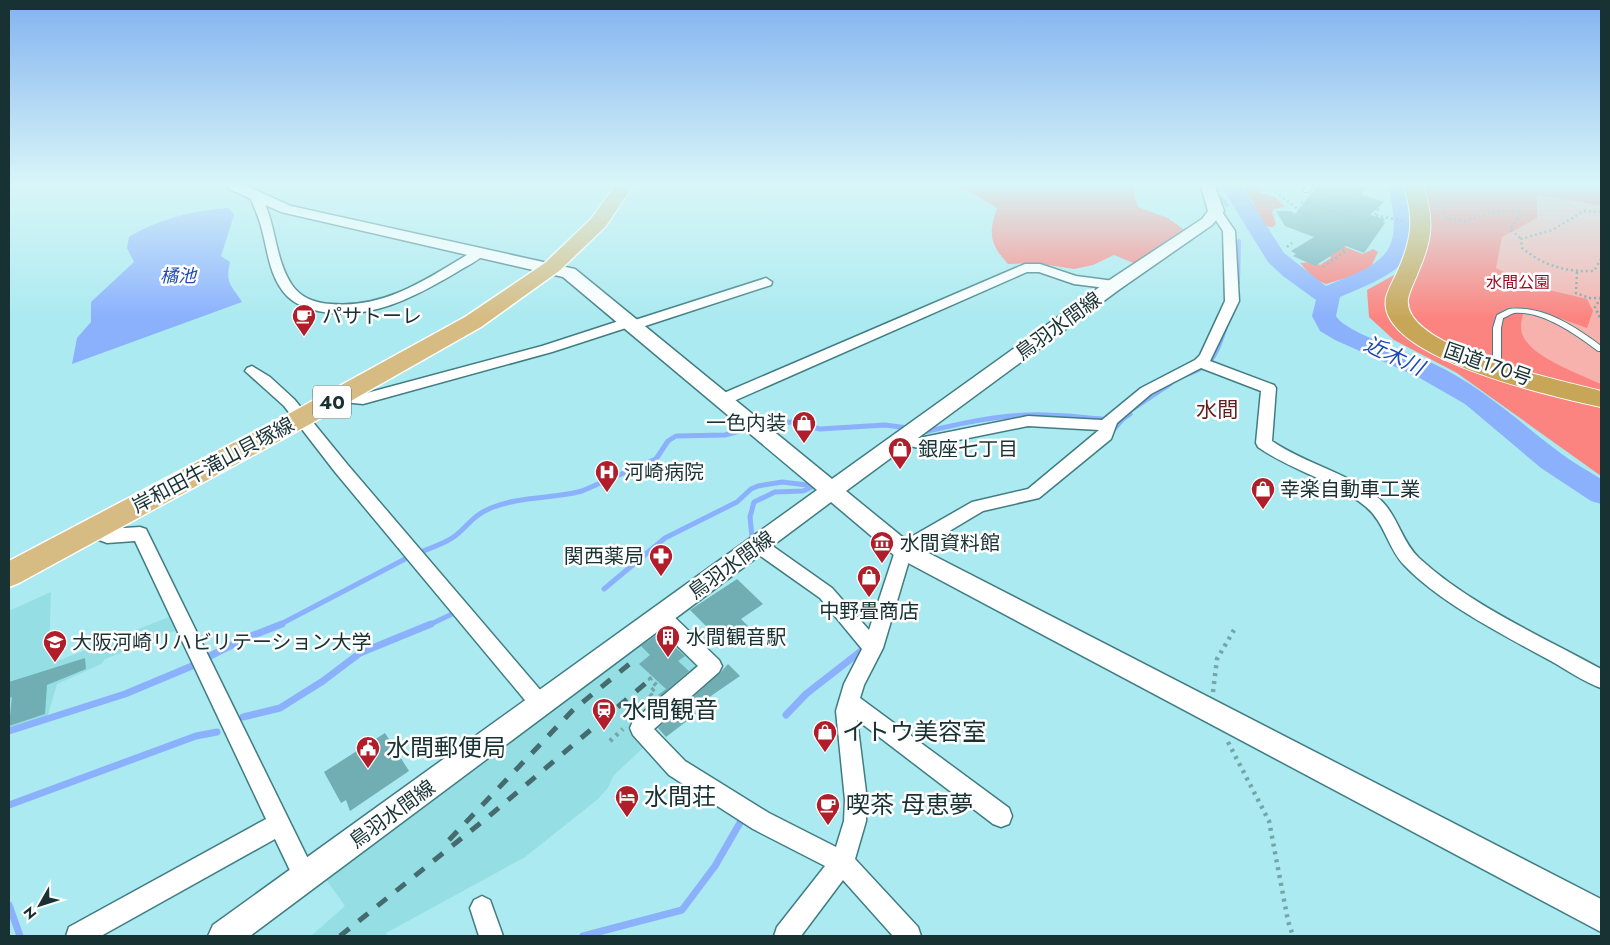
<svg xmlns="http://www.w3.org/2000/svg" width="1610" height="945" font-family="Jost,'Noto Sans JP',sans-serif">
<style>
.built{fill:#94dee4}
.green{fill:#f8b2ad}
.forest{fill:#fc8480}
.water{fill:#8bb1fd}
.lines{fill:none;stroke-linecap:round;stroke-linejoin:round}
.stream-far2{stroke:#8bb1fd;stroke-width:4}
.stream-far1{stroke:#8bb1fd;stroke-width:5}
.stream{stroke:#8bb1fd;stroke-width:7}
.river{fill:#8bb1fd;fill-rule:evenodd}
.building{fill:#71aeb4}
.service-casing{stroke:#407d83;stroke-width:2}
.minor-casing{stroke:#407d83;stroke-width:3}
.tertiary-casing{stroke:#407d83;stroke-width:3}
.primary-casing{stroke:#fff;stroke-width:3}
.trunk-casing{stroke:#fff;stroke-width:2}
.path-far1{stroke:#74a5a9;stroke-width:2.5;stroke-dasharray:2 3;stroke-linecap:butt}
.path{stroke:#74a5a9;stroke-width:4.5;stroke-dasharray:3 5;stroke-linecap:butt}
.service{fill:#fff;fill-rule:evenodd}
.minor{fill:#fff;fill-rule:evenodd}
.tertiary{fill:#fff;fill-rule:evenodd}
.primary{fill:#d6bc82;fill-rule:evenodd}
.trunk{fill:#c8a658;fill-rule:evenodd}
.rail{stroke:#456b6e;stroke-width:5;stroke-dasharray:12 12;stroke-linecap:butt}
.labels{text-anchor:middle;stroke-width:5;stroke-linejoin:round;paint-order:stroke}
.far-park-label{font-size:16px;fill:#9e051e;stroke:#fefefe}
.far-water-label{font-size:18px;font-style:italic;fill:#1d4bb6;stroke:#fefefe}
.shield{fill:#fefefe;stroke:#5d6f71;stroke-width:1}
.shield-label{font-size:19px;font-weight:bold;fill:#183234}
.poi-label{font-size:20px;fill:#183234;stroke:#fefefe;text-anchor:start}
.street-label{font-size:20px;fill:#183234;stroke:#fefefe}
.water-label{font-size:21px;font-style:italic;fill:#1d4bb6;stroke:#fefefe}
.neighbourhood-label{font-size:21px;fill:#631e1f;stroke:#fefefe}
.near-poi-label{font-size:24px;fill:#183234;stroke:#fefefe;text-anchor:start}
</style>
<rect width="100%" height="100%" fill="#abeaf0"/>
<g class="built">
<polygon points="51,592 49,646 55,662 169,617 177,630 105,659 101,664 57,684 47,718 9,732 9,611"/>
<polygon points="657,630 700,668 631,731 644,747 614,775 607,789 598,799 525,857 386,933 387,936 311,936 345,906 325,878 422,805 489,760 574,696"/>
</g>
<polygon class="green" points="1453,186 1601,186 1601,395 1562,384 1419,275"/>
<g class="forest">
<path d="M960 186H1135L1134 194 1138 207 1168 218 1186 231 1136 264 1114 255 1093 265 1074 269 1036 263 1008 264C990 244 988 234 997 208Z"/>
<path d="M1247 186H1260L1255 188 1261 193 1275 197 1285 207 1274 209 1272 212 1276 224 1273 227C1258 227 1258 213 1253 202 1251 199 1248 195 1245 192Z"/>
<path d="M1421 186H1589L1601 188V206L1553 197 1537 196V218L1502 237 1496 268 1532 286 1587 299 1593 311 1587 328 1542 312 1524 310C1522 318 1519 328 1523 336 1533 358 1580 374 1601 384V476L1457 373 1394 340 1369 317 1367 290 1396 274 1411 231 1431 226 1426 200Z"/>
<polygon points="1342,246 1363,254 1373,249 1378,252 1369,271 1326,284 1314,279 1300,263 1312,262 1320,265 1331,258 1330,256"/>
</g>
<path class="water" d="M229 208 234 215 221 256 230 262C225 284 231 284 242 302L72 364 77 338 91 322V302L134 262 127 248 129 237C158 219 195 210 229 208Z"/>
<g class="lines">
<g class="stream-far2">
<polyline points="1221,198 1227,205"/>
<polyline points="1238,283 1239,241"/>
<path d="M1184 376C1215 366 1216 355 1226 327"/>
</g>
<g class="stream-far1">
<polyline points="1131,410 1170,384"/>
<polyline points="1120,421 1130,414 1128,412"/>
<polyline points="764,425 791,422 820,429 885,425 908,428"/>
<polyline points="1112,431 1122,420"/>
<path d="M924 432C958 424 993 416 1028 415 1053 414 1077 417 1102 419"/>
<polyline points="752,537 750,517 754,502 775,492 803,491 814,486"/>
<path d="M423 551C433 547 446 543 455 536 469 525 472 516 491 508 520 496 552 499 582 491L656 459 668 441 676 436 725 435 747 429"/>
<polyline points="604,589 665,538 737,502 751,489 758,486 782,482 815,486"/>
<polyline points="279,625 407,558"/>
<polyline points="429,625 452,614"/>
</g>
<g class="stream">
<polyline points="210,656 246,638 282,624"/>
<polyline points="786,715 806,694 865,648"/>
<polyline points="243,717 280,708 323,681 360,653 431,624"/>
<polyline points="9,731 125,694 192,666"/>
<polyline points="9,805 196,736 217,732"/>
<polyline points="9,905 20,936"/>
<polyline points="583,936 682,910 715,866 741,821"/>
</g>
<path class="river" d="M1221 186H1241L1284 253 1326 286C1385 262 1405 255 1388 186H1408C1429 260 1402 271 1340 297L1336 316C1344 332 1415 355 1434 364 1481 386 1518 421 1559 452 1572 462 1587 470 1601 479V504L1591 501 1541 468 1465 404 1418 377 1335 340 1320 331 1312 316 1316 300 1283 276 1268 262Z"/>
</g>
<g class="building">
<polygon points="1317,186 1367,186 1361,194 1384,202 1370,215 1385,219 1383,222 1385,223 1364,253 1346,246 1315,266 1293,256 1296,254 1291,251 1314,237 1285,226 1276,211 1291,211 1295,214"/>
<polygon points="737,579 763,604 741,619 748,626 724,644 690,610"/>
<polygon points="659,633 685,656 678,661 689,671 660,696 658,695 666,689 639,664 650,655 641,646"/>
<polygon points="85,658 86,669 47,685 45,714 9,726 12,697 9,698 9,682"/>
<polygon points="728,664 740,676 692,709 696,714 666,737 658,728 720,673"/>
<polygon points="385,733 409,771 350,811 346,800 341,803 324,772"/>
</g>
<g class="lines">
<g class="service-casing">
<g id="service">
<polygon points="1307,186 1313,186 1308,192 1304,192 1303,191"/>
<path d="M1509 309C1543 305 1576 327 1601 346V351H1598C1577 335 1542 310 1514 313 1511 314 1506 317 1503 318L1501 328V370L1500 372H1494L1493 370V328L1497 315Z"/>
</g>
</g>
<g class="minor-casing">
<g id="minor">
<path d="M255 191C262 192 264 202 267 209 276 233 277 263 292 285 301 298 315 303 331 304 386 309 430 277 475 250H483L485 253C479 261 466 266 457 272 415 297 368 322 318 311 307 308 296 305 287 296 269 277 268 251 261 226 258 215 253 205 249 194Z"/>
<path d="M1216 207 1220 209 1235 231 1239 301 1210 361 1274 385 1276 388 1272 441C1304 463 1345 472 1376 496 1398 513 1400 540 1419 558 1470 605 1541 636 1601 669V688C1584 682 1567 670 1551 661 1505 636 1440 603 1404 565 1387 547 1385 522 1365 506 1333 480 1292 471 1258 447L1256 443 1261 391 1201 368 1151 394 1117 423 1111 439 1039 498 983 511 911 554 883 648 864 685 860 698 1009 808 1012 816 1009 824 1001 827 993 824 857 720 867 800 866 821 855 859 918 927 921 936H893L843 880 801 936H774L777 927 825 866 753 829 669 775 633 735 630 728 633 721 698 666 654 623 652 617 654 611 661 609 668 611 719 660 722 666 719 672 654 729 685 761 769 813 836 847 844 821 845 800 836 711 844 684 862 649 820 598 752 550 749 545 752 540 758 538 764 540 832 588 869 630 897 545 972 502 1028 489 1099 430 1028 426 919 448 896 443 894 439 896 435 902 434 919 438 1028 416 1102 420 1141 388 1195 360 1200 355 1225 301 1223 231 1210 211Z"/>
<polygon points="1025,264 1040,264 1076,276 1114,281 1120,285 1114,289 1074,284 1039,272 1027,272 727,404 717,404 715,400 717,396"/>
<polygon points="766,278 772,282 771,285 639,328 634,329 629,327 552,352 363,404 333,401 331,398 333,395 363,394 542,346 625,319 630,318 635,320"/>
<polygon points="252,366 270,377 294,399 347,464 548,699 551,705 548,711 541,714 534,711 335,472 284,406 245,371 247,368"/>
<polygon points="92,523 108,529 140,527 146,529 313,869 317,877 313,885 305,889 297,885 275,839 101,936 66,936 69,927 266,819 135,541 107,543 86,535 83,530 86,525"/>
<polygon points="482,896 490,900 503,936 479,936 470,908 474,900"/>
</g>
</g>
<g class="tertiary-casing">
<polygon id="tertiary" points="227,186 247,186 291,206 575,269 832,479 1108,281 1202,219 1208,211 1201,186 1215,186 1224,211 1212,225 1120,289 846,491 911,544 1601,899 1601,932 895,556 831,502 250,936 208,936 213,925 817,490 563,277 281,212 229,189"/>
</g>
<g class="primary-casing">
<polygon id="primary" points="615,186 633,186 605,227 559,271 481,327 312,423 19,583 9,587 9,561 294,411 465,317 545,263 591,219"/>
</g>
<g class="trunk-casing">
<path id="trunk" d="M1404 186H1423C1434 219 1433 238 1419 270 1416 279 1410 289 1408 299 1402 349 1565 381 1601 391V407C1560 398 1375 358 1386 298 1388 289 1394 279 1398 270 1412 238 1414 220 1404 186Z"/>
</g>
<g class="path-far1">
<polyline points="1267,186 1309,217"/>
<polyline points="1301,202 1367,221 1375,215 1403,221"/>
<polyline points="1436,206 1443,204 1446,218 1466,221 1492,212 1519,211 1521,213 1510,229 1521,239"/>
<polyline points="1325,209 1331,200 1343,197 1378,209 1375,215"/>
<path d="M1601 212 1584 211 1552 230 1521 239 1522 248C1544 266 1566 272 1594 271L1601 259"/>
<polyline points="1287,247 1292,243"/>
<polyline points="1323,267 1346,251 1334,247"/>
<polyline points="1577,272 1576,293 1589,298 1601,298"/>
<polyline points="1601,298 1595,307 1601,320"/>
</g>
<g class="path">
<polyline points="1213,692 1217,659 1234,630"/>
<polyline points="652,696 649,693 657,686 650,679 653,677"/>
<polyline points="610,741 623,729"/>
<polyline points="1228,742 1269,821 1288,921 1293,936"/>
</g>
<use href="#service" class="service"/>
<use href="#minor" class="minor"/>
<use href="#tertiary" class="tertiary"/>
<use href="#primary" class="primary"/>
<use href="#trunk" class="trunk"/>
<g class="rail">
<polyline points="449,840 572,711 638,657"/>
<polyline points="340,936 488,817 646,683"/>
</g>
</g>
<linearGradient id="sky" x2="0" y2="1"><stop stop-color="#83b3f0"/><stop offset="0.58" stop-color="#d9f6f8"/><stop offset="1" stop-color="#d9f6f8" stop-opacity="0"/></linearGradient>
<rect width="1610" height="318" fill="url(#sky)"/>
<defs>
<g id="cafe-pin" transform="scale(1.25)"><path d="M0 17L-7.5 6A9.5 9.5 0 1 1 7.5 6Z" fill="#b11e2b" stroke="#fefefe"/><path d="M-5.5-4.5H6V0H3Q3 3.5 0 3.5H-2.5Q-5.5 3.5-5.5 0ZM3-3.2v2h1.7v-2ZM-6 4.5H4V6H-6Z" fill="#fff"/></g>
<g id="shop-pin" transform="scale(1.25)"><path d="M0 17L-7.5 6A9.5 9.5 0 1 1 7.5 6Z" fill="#b11e2b" stroke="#fefefe"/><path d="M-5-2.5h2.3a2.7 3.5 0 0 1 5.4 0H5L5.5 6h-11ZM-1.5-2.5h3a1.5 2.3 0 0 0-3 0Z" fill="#fff"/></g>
<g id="hospital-pin" transform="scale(1.25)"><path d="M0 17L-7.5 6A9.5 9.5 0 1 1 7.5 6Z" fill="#b11e2b" stroke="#fefefe"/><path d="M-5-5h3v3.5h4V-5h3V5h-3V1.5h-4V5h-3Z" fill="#fff"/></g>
<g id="museum-pin" transform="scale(1.25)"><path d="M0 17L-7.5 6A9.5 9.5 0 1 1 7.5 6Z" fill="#b11e2b" stroke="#fefefe"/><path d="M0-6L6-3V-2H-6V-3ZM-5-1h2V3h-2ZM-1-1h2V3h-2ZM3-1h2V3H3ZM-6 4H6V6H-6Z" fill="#fff"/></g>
<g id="pharmacy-pin" transform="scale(1.25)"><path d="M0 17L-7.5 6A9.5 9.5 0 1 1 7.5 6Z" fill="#b11e2b" stroke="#fefefe"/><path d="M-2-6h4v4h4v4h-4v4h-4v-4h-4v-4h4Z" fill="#fff"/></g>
<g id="building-pin" transform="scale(1.25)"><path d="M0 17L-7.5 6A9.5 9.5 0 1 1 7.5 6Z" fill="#b11e2b" stroke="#fefefe"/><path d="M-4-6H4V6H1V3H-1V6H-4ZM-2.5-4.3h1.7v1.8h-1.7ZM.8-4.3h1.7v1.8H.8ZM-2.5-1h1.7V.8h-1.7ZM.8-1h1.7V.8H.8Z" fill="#fff"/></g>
<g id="university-pin" transform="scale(1.25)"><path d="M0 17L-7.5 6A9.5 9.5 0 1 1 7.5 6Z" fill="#b11e2b" stroke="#fefefe"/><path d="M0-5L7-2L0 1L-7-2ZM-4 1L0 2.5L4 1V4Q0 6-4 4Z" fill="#fff"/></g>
<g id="station-pin" transform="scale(1.25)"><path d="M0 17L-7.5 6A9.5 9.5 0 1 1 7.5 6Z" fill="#b11e2b" stroke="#fefefe"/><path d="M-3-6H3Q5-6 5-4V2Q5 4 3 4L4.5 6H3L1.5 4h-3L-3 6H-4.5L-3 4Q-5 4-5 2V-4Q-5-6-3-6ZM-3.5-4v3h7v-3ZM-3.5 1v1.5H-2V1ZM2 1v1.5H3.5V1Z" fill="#fff"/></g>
<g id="civic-pin" transform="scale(1.25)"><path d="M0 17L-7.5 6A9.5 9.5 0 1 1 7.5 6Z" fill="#b11e2b" stroke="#fefefe"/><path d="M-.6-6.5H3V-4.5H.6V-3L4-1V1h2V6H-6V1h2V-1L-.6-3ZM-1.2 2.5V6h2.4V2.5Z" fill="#fff"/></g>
<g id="hotel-pin" transform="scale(1.25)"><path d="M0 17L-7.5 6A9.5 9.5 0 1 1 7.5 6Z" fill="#b11e2b" stroke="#fefefe"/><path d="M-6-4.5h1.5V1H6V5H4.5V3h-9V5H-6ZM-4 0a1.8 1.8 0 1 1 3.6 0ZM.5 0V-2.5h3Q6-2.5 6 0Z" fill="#fff"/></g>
</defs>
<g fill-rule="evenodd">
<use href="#cafe-pin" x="304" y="316"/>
<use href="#shop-pin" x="804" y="423"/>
<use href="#shop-pin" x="900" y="449"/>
<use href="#hospital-pin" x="607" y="472"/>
<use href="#shop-pin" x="1263" y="489"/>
<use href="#museum-pin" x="882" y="543"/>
<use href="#pharmacy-pin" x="661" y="556"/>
<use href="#shop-pin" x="869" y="577"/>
<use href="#building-pin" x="668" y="637"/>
<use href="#university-pin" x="55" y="642"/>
<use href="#station-pin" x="604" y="710"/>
<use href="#shop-pin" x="825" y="732"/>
<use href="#civic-pin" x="368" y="748"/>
<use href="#hotel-pin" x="627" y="797"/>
<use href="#cafe-pin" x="828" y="805"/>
</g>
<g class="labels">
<g class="far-park-label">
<text x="1518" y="288">水間公園</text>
</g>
<g class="far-water-label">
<text x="178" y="282">橘池</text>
</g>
<rect class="shield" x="313" y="385.5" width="38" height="33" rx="4"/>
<g class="shield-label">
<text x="332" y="409">40</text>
</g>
<g class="poi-label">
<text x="322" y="323">パサトーレ</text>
<text x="786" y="430" text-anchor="end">一色内装</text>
<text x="918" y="456">銀座七丁目</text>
<text x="624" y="479">河崎病院</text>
<text x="1280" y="496">幸楽自動車工業</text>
<text x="900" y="550">水間資料館</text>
<text x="644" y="563" text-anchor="end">関西薬局</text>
<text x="869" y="618" text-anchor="middle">中野畳商店</text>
<text x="686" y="644">水間観音駅</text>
<text x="72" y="649">大阪河崎リハビリテーション大学</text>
</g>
<g class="street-label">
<text transform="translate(1058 326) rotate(-36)" y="7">鳥羽水間線</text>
<text transform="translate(1488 364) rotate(19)" y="7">国道170号</text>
<text transform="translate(213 465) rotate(-28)" y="7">岸和田牛滝山貝塚線</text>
<text transform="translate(731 565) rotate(-36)" y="7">鳥羽水間線</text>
<text transform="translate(392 814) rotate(-36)" y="7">鳥羽水間線</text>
</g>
<g class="water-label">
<text transform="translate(1394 356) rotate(25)" y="7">近木川</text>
</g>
<g class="neighbourhood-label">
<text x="1217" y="417">水間</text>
</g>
<g class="near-poi-label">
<text x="622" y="718">水間観音</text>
<text x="842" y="740">イトウ美容室</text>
<text x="386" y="756">水間郵便局</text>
<text x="644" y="805">水間荘</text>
<text x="846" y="813">喫茶 母恵夢</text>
</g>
</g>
<rect width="1610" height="945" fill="none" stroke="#183234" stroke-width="20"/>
<g transform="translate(40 905) rotate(231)" stroke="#fefefe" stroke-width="4" paint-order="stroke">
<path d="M0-4L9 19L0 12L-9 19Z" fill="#183234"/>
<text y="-8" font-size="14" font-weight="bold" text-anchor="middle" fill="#183234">N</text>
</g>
</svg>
